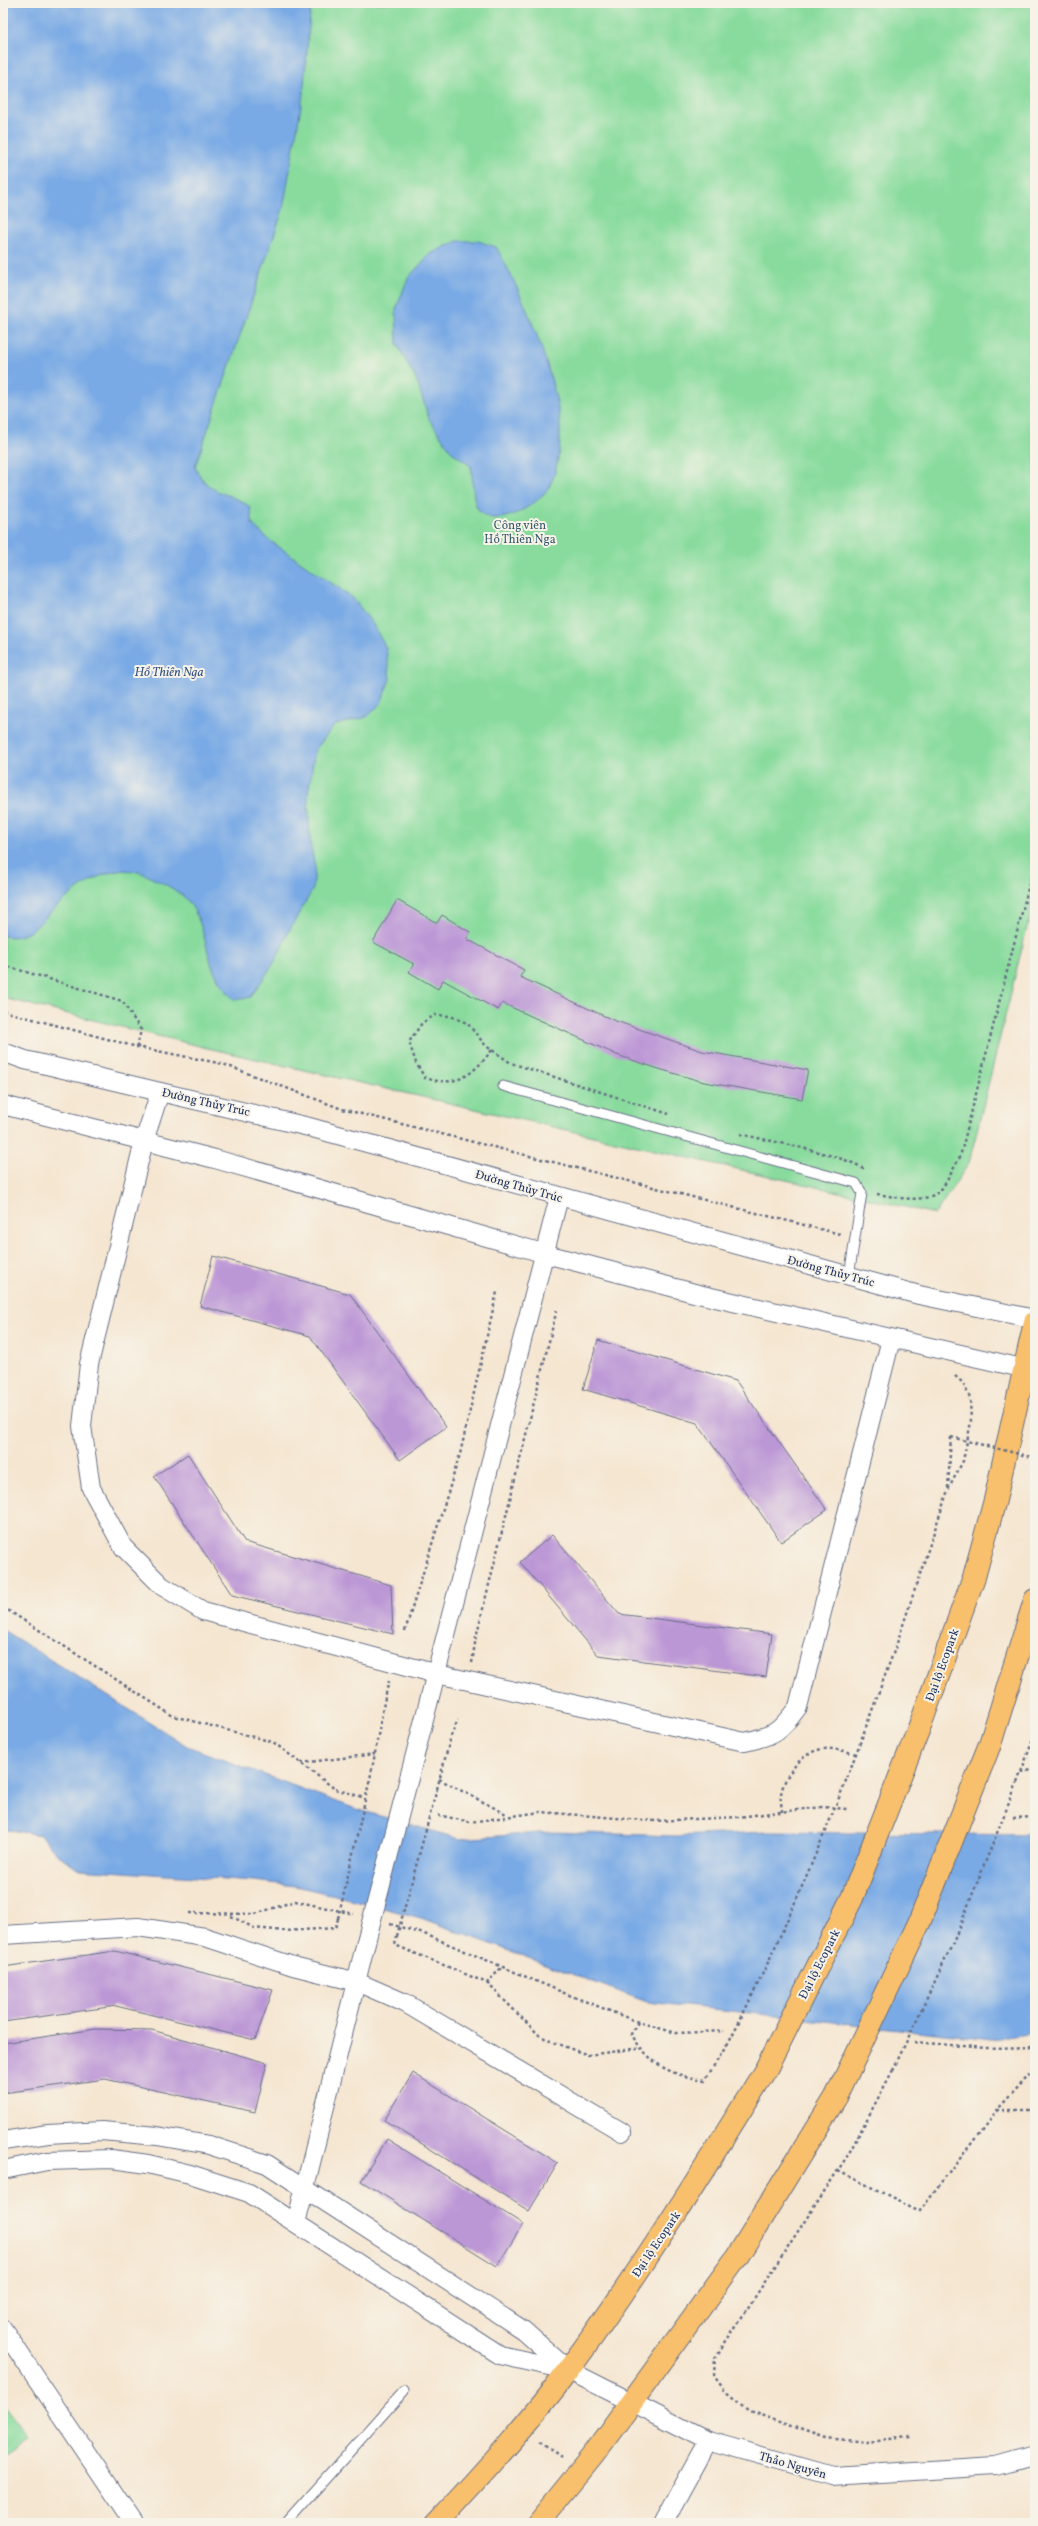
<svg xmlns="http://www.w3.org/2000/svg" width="1038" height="2526" font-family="Vollkorn,serif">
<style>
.green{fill:#88db9d;stroke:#52857e}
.water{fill:#7aaae5;stroke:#4a6ca2}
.building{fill:#bc97d6}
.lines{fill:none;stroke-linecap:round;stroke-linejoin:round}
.service-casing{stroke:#676f86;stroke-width:11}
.minor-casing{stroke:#676f86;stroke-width:20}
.trunk-casing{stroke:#676f86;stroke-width:24}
.path{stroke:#676f86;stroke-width:2.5;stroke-dasharray:3 3;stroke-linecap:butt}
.service{stroke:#fff;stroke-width:9}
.minor{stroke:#fff;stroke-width:18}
.trunk{stroke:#f8bf6c;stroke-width:22}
.minor-bridge-casing{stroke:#676f86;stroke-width:20;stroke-linecap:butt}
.trunk-bridge-casing{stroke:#676f86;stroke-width:24;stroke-linecap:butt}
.path-bridge{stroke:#676f86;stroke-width:2.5;stroke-dasharray:3 3;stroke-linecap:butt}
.minor-bridge{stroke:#fff;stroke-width:18}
.trunk-bridge{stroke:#f8bf6c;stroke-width:22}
.labels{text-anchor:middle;stroke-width:4;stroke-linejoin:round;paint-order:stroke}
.park-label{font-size:12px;fill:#365a6e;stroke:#f7f3e8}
.street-label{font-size:12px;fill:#1b2f5e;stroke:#f7f3e8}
.water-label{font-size:13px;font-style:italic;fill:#385486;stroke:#f7f3e8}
</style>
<rect width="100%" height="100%" fill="#f7f3e8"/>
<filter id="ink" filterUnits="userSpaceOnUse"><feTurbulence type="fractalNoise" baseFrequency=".025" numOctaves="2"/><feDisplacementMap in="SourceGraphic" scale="8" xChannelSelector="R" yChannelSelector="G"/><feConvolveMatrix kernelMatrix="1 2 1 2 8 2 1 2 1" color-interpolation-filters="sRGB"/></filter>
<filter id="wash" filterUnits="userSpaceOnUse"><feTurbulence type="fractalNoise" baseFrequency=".012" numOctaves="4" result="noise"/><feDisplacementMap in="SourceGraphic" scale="16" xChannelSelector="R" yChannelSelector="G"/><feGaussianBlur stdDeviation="0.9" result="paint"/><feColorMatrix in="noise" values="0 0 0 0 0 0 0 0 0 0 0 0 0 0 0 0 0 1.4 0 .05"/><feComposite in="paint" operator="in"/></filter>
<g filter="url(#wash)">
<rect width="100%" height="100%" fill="#f5e6d1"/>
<g class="green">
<polygon points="3,3 1035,3 1035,895 969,1163 935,1214 203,1047 3,998"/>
<polygon points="3,2403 28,2438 3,2456"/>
</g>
<g class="water">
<path d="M3 3H311L303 95 283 209 195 467C210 498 226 489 250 507L253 525 269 540 352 597 372 623 386 648 390 679 381 703 367 717 335 725 315 750 308 793 310 840 315 868 313 889 290 929 275 961 251 997 235 1000C202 971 212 938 191 905 184 894 169 886 158 881 151 878 145 873 138 872 106 863 73 891 51 912 35 927 28 940 3 936Z"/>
<path d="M457 241H478L496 247C521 289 562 387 560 435 560 450 557 471 550 485 540 505 489 536 476 505 472 494 473 477 471 466L452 452 429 419 417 381 397 344 396 309 408 278 430 254Z"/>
<polygon points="3,1630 187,1746 356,1809 460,1839 551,1832 676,1836 767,1832 1035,1835 1035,2033 992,2039 647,2002 421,1918 335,1895 295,1886 254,1881 79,1869 57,1854 41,1835 3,1829"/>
</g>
<g id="blocks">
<g class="building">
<polygon points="397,900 437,923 442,915 470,932 467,939 524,970 520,977 613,1020 702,1051 808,1070 802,1099 704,1082 659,1069 617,1055 502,1003 498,1010 443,980 438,989 409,972 414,964 373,942"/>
<polygon points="213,1256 350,1294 446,1427 400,1460 310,1336 200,1306"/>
<polygon points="598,1340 736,1381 827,1510 781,1542 697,1423 583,1389"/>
<polygon points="188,1454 245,1542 391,1585 393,1634 232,1595 154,1476"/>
<polygon points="552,1535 619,1614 772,1634 766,1677 598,1655 520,1562"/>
<polygon points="115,1951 273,1990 255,2040 116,2006 3,2022 3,1967"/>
<polygon points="96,2029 152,2030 267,2063 255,2112 105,2079 3,2093 3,2043"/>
<polygon points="413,2073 558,2163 529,2211 384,2120"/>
<polygon points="387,2139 523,2224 497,2266 361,2181"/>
</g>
</g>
</g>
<g filter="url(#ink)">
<use href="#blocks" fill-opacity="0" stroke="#676f86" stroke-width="1"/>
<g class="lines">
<g class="service-casing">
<g id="service">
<polyline points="503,1086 856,1183 862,1193 849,1276"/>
<polyline points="286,2523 404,2391"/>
</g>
</g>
<g class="minor-casing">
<g id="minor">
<polyline points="3,1052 25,1060 309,1127 919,1295 1035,1319"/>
<path d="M160 1092 144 1141 89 1364 82 1426 91 1488 123 1547 162 1586 203 1611 437 1674 745 1742C776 1735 779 1732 798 1707L891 1339"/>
<polyline points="3,1105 215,1159 546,1254 698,1294 1035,1371"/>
<polyline points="409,1778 559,1197"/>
<polyline points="3,1935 138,1927 205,1937 293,1966 357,1982 405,2003 622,2132"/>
<polyline points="3,2141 48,2134 102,2131 157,2136 209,2145 267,2164 523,2330 568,2370 708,2441 832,2476 996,2466 1035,2455"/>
<polyline points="3,2170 47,2161 111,2159 148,2164 190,2174 249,2193 500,2355 568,2370"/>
<polyline points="296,2223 367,1938"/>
<polyline points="3,2329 134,2523"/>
<polyline points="663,2523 708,2441"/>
</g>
</g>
<g class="trunk-casing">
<g id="trunk">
<polyline points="921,1723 974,1577 995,1500 1035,1322"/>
<polyline points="990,1744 1035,1600"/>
<path d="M437 2523C483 2474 529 2423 569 2369 640 2273 703 2171 766 2069"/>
<polyline points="538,2523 594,2454 737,2257 836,2097"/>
</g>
</g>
<g class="path">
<polyline points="3,965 122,1001 141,1030 137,1047"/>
<polyline points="3,1011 137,1047 223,1064 342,1109 840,1234"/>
<path d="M492 1050C472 1075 458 1088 425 1078L416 1063 409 1042 422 1023 435 1015 450 1016 467 1023 486 1046 511 1063 669 1114"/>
<path d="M740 1134C760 1139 855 1157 864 1170"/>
<path d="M877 1194C896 1197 929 1206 943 1187 949 1178 954 1167 960 1157L1035 861"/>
<polyline points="948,1488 951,1437"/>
<polyline points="3,1607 173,1716 273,1742 335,1789 362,1797"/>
<polyline points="405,1631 460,1454 497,1292"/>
<polyline points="472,1663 476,1637 557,1309"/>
<polyline points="301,1763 375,1754"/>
<polyline points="1021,1773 1035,1768"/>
<polyline points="847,1778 897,1643 948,1490 963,1461 971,1422 970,1398 963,1383 953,1374"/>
<polyline points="439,1779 508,1815"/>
<path d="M369 1783C377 1749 380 1715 389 1681"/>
<polyline points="1017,1783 1035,1734"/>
<polyline points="437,1789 451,1736 458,1720"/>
<path d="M782 1812C782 1807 780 1800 781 1794 784 1775 803 1751 823 1749 834 1748 845 1751 856 1754"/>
<polyline points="438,1815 470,1822 541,1812 655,1821 738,1817 822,1807 848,1809"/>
<polyline points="1013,1818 1035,1817"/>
<polyline points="189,1913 255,1914 295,1901 354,1914"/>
<polyline points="231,1916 254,1928 285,1931 335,1928 338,1919"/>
<polyline points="390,1924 427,1935 569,1995 638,2022 676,2033 724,2031"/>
<polyline points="397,1936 395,1945 487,1983 502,1967"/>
<polyline points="487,1983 539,2035 552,2042 588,2055 640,2048"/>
<path d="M638 2022 631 2034C651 2065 669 2075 705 2080L727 2045"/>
<polyline points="914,2042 985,2048 1035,2047"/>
<polyline points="893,2070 848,2155 715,2358 714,2376 725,2391 749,2411 826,2438 866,2442 911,2438"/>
<polyline points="997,2110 1035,2110"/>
<polyline points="838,2171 920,2211 997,2110 1035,2069"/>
<polyline points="540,2441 561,2457"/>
</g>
<use href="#service" class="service"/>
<use href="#minor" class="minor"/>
<use href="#trunk" class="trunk"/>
<g class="minor-bridge-casing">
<polyline id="minor-bridge" points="367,1938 409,1778"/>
</g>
<g class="trunk-bridge-casing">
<g id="trunk-bridge">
<polyline points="766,2069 852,1898 921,1723"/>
<polyline points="836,2097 919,1923 990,1744"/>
</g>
</g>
<g class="path-bridge">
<polyline points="951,1437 1035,1458"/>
<polyline points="338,1919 369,1783"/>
<polyline points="397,1936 437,1789"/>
<path d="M727 2045C773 1958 810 1869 847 1778"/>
<polyline points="893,2070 953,1943 1017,1783"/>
</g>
<use href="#minor-bridge" class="minor-bridge"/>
<use href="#trunk-bridge" class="trunk-bridge"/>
</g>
</g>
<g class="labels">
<g class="park-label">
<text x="520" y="529">Công viên<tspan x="520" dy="14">Hồ Thiên Nga</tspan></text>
</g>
<g class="street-label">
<text transform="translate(206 1102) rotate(13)" y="4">Đường Thủy Trúc</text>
<text transform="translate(519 1186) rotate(16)" y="4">Đường Thủy Trúc</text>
<text transform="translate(831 1271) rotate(15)" y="4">Đường Thủy Trúc</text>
<text transform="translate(942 1665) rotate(-70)" y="4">Đại lộ Ecopark</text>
<text transform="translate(819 1964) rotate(-63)" y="4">Đại lộ Ecopark</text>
<text transform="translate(656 2244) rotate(-56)" y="4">Đại lộ Ecopark</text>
<text transform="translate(793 2465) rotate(16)" y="4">Thảo Nguyên</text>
</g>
<g class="water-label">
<text x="169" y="676">Hồ Thiên Nga</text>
</g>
</g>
<rect width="1038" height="2526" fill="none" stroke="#f7f3e8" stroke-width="16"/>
</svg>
